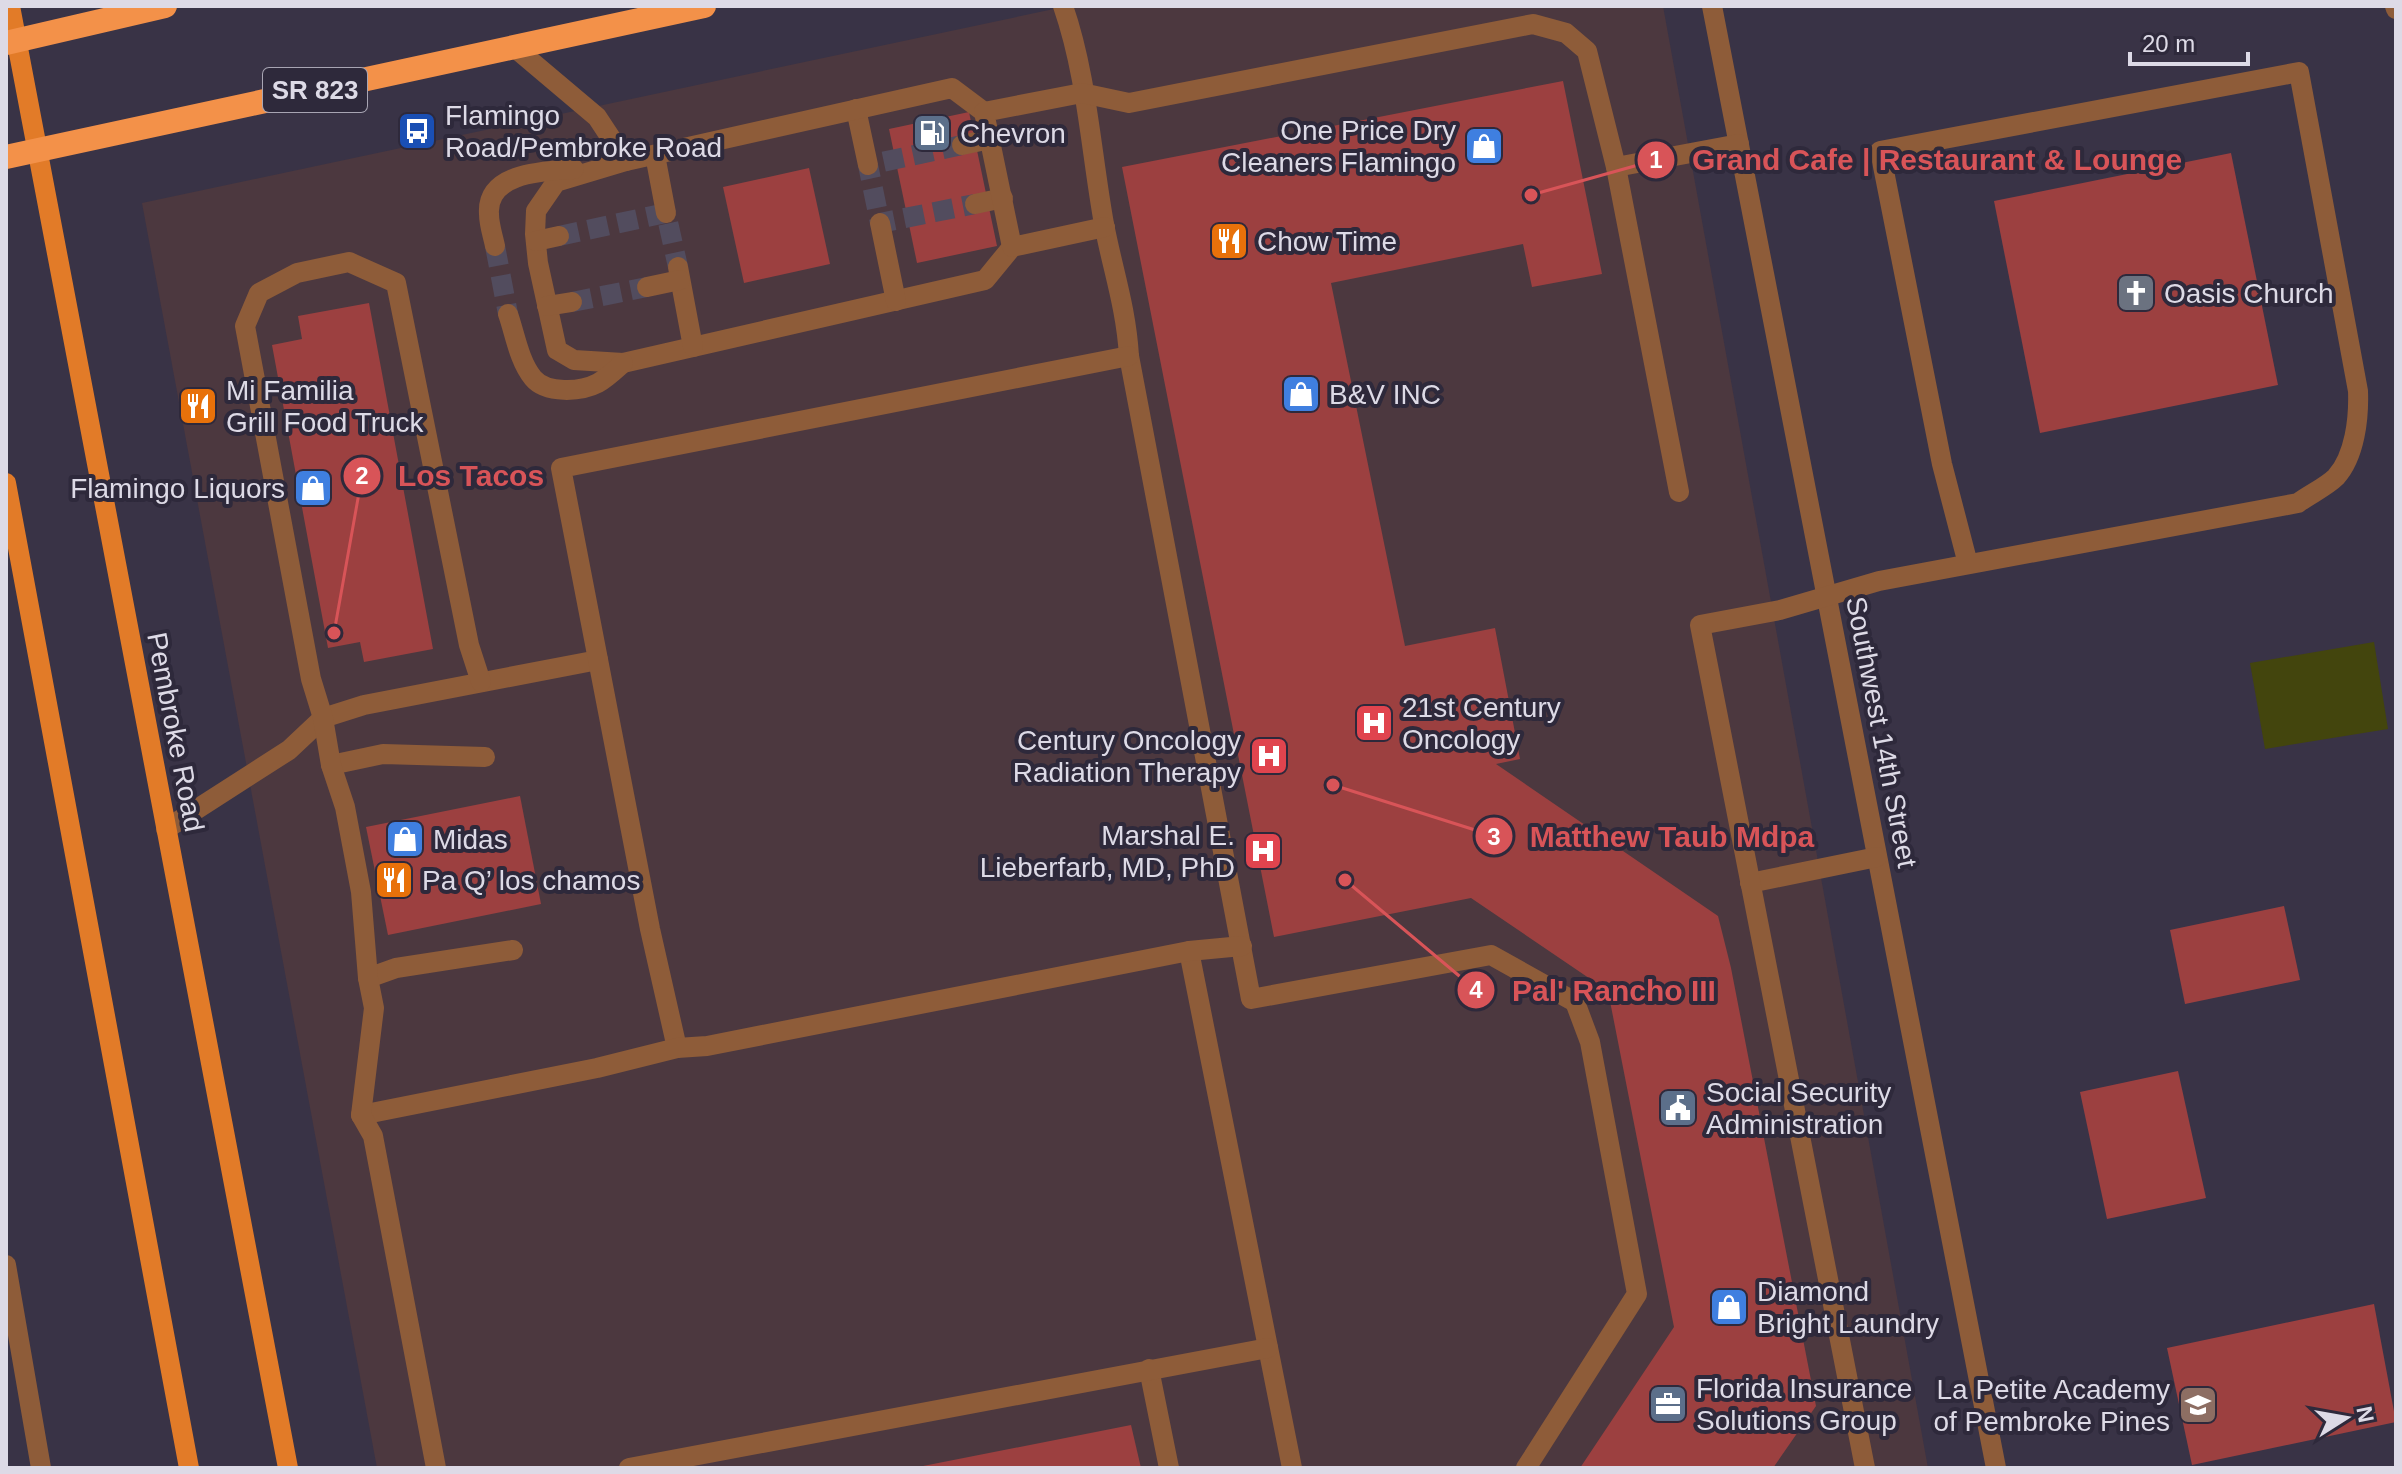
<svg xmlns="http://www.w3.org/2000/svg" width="2402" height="1474" font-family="Arial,sans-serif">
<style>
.commercial{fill:#4c383f}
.green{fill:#43450d}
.building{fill:#9c4040}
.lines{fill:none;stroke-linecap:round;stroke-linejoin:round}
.minor-tunnel{stroke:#524c5e;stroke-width:20;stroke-dasharray:20 10;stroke-linecap:butt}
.minor{stroke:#8e5c39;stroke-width:20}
.major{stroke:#e27b28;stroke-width:20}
.highway{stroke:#f39149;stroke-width:24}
.labels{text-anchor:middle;stroke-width:8;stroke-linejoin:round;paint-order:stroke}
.shield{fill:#2e293b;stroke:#a8a5b3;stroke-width:2}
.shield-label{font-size:26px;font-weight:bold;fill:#dddae6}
.poi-label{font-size:28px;fill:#dddae6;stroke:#2e293b;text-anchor:start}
.street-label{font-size:28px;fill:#dddae6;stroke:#2e293b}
.leader{fill:none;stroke:#d85458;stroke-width:3}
.callout-dot{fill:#d85458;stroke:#2e293b;stroke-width:3}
.mark-label{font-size:24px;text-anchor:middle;font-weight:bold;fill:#fff}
.callout-label{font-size:30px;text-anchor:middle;font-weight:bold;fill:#d85458;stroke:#2e293b;stroke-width:8;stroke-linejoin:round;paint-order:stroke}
</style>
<rect width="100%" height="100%" fill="#393346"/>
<polygon class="commercial" points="1068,6 1663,6 1928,1468 377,1468 142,203"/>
<polygon class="green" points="2374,642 2388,729 2265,749 2250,663"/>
<g class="building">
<polygon points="1563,81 1602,274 1532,287 1523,244 1331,283 1405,646 1495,628 1520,759 1496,764 1718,916 1731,968 1816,1406 1773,1468 1580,1468 1674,1327 1608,991 1471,898 1274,937 1122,167"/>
<polygon points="969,112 997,246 917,263 889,129"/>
<polygon points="2231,153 2278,385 2040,433 1994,201"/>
<polygon points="809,168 830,264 744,283 723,187"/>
<polygon points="369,303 433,649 364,662 360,642 328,648 272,345 302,339 298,316"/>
<polygon points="520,796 541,904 388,935 366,827"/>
<polygon points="2284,906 2300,980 2185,1004 2170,930"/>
<polygon points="2178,1071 2206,1198 2107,1219 2080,1092"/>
<polygon points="2374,1304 2396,1422 2192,1465 2167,1348"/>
<polygon points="1131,1425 1141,1468 918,1468 918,1467"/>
</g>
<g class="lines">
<g class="minor-tunnel">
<polyline points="962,145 868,165 880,223 975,204"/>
<polyline points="559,236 666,213 678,267"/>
<polyline points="495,246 508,314"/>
<polyline points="572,302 647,287"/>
</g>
<g class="minor">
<path d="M1063 6C1087 75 1091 152 1104 224 1113 271 1126 307 1129 356L1251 999 1491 955 1575 1002 1590 1042 1637 1294 1526 1468"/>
<polyline points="1712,6 1996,1468"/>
<polyline points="2395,6 2396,9"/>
<polyline points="514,47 597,117 626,161"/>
<polyline points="856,109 868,165"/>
<polyline points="984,112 952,88 626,161 556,182 536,211 535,234 538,263 557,350 574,360 623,363 985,280 1012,247"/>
<polyline points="962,145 990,139"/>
<polyline points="655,155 666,213"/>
<polyline points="1616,167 1739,144"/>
<polyline points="975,204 1003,198"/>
<polyline points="880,223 896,301"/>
<polyline points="1105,227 1012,247 984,112 1082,93 1129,103 1533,24 1566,33 1587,51 1616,167 1679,492"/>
<polyline points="536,241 559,236"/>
<path d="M495 246C493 236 489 225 489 214 486 172 545 171 574 169"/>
<polyline points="678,267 693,347"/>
<polyline points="647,287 680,280"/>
<polyline points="547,306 572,302"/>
<path d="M508 314C515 334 519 361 533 378 546 394 581 392 598 383 607 378 615 370 623 363"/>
<polyline points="331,765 383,754 485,757"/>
<polyline points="166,829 289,750 323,718 364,705 598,660"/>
<polyline points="1750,883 1877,857"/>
<polyline points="1189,951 1292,1468"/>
<polyline points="368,978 396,968 513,950"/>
<polyline points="677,1048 650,929 561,468 1129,356"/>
<polyline points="361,1115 597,1068 677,1048 707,1046 1189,951 1242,946"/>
<polyline points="6,1265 41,1468"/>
<polyline points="1149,1369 1169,1468"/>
<polyline points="436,1468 373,1136 361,1115 374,1008 368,978 361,892 345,807 331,765 323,718 311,679 245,326 259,293 297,273 349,262 396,283 469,645 481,682"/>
<polyline points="629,1468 1268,1348"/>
<path d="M1865 1468 1700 625 1780 610 1879 581 2298 503C2310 494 2326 487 2336 477 2355 456 2359 418 2358 391L2299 72 1880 151 1942 464 1968 564"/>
</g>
<g class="major">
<polyline points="10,6 288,1468"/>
<polyline points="6,483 189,1468"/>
</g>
<g class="highway">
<polyline points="6,43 165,6"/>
<polyline points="6,157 704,6"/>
</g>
</g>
<defs>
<g id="bus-square" transform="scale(2)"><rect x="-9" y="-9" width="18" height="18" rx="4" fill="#1a4fb4" stroke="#2e293b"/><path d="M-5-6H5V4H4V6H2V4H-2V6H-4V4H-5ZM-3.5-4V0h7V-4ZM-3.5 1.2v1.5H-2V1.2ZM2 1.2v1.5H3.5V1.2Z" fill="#fff"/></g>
<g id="fuel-square" transform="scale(2)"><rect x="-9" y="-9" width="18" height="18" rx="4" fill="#5c6f8a" stroke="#2e293b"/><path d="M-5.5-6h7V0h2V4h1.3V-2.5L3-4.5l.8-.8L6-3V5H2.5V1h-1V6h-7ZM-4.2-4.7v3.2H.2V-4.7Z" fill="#fff"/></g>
<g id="shop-square" transform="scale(2)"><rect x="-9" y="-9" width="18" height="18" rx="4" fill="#3f7fe0" stroke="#2e293b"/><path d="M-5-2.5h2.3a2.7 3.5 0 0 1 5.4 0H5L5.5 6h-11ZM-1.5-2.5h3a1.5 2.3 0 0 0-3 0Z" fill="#fff"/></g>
<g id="restaurant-square" transform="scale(2)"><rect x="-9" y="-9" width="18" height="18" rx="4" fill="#e8710a" stroke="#2e293b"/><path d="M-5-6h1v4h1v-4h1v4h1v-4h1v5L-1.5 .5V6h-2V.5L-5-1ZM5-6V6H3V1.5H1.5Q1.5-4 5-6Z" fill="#fff"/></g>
<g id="church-square" transform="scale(2)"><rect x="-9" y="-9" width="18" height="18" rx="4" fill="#6b7280" stroke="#2e293b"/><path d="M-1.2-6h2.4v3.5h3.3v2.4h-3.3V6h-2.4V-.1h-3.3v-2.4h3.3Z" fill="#fff"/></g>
<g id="hospital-square" transform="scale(2)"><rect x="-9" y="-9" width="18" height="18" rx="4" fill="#e0444e" stroke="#2e293b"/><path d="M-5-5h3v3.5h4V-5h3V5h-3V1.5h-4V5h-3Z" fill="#fff"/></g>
<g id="civic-square" transform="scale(2)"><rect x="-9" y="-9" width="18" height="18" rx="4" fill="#5c6f8a" stroke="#2e293b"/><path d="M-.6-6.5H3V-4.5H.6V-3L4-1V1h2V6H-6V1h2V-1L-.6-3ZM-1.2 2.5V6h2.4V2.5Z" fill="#fff"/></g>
<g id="office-square" transform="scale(2)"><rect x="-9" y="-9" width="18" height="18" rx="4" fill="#5c6f8a" stroke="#2e293b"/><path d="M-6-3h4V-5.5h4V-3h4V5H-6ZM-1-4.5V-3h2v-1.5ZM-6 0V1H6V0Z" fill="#fff"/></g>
<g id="school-square" transform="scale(2)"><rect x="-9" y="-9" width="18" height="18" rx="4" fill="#8d6e63" stroke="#2e293b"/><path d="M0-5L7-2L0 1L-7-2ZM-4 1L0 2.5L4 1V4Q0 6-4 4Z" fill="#fff"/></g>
</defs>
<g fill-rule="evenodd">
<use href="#bus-square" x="417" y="131"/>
<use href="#fuel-square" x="932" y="133"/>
<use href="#shop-square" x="1484" y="146"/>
<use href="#restaurant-square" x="1229" y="241"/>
<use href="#church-square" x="2136" y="293"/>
<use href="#shop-square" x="1301" y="394"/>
<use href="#restaurant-square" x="198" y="406"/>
<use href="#shop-square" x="313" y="488"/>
<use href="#hospital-square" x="1374" y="723"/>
<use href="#hospital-square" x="1269" y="756"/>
<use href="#shop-square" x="405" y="839"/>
<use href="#hospital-square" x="1263" y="851"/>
<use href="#restaurant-square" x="394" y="880"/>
<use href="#civic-square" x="1678" y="1108"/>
<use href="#shop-square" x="1729" y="1307"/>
<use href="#office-square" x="1668" y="1404"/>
<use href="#school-square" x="2198" y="1405"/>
</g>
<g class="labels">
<rect class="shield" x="263" y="68" width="104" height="44" rx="6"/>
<g class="shield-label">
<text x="315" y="99">SR 823</text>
</g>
<g class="poi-label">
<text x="445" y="125">Flamingo<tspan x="445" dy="32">Road/Pembroke Road</tspan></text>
<text x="1456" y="140" text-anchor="end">One Price Dry<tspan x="1456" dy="32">Cleaners Flamingo</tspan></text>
<text x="960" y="143">Chevron</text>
<text x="1257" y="251">Chow Time</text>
<text x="2164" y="303">Oasis Church</text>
<text x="226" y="400">Mi Familia<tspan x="226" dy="32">Grill Food Truck</tspan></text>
<text x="1329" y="404">B&amp;V INC</text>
<text x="285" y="498" text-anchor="end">Flamingo Liquors</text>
<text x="1402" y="717">21st Century<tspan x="1402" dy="32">Oncology</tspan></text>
<text x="1241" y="750" text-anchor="end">Century Oncology<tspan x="1241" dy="32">Radiation Therapy</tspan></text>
<text x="1235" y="845" text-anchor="end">Marshal E.<tspan x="1235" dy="32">Lieberfarb, MD, PhD</tspan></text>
<text x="433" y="849">Midas</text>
<text x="422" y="890">Pa Q’ los chamos</text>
<text x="1706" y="1102">Social Security<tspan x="1706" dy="32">Administration</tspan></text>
<text x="1757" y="1301">Diamond<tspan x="1757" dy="32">Bright Laundry</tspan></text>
<text x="1696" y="1398">Florida Insurance<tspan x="1696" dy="32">Solutions Group</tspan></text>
<text x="2170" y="1399" text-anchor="end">La Petite Academy<tspan x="2170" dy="32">of Pembroke Pines</tspan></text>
</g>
<g class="street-label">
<text transform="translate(176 732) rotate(79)" y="10">Pembroke Road</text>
<text transform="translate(1882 732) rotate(79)" y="10">Southwest 14th Street</text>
</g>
</g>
<path class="leader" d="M1531 195L1656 160M334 633L362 476M1333 785L1494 836M1345 880L1476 990"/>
<g class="callout-dot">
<circle cx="1531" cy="195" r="8"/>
<circle cx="334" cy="633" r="8"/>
<circle cx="1333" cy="785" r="8"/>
<circle cx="1345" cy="880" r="8"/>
<circle cx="1656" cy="160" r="20"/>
<circle cx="362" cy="476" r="20"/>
<circle cx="1494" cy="836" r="20"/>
<circle cx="1476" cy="990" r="20"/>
</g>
<g class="mark-label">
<text x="1656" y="168">1</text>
<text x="362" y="484">2</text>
<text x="1494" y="845">3</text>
<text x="1476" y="998">4</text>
</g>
<g class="callout-label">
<text x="1937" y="170">Grand Cafe | Restaurant &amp; Lounge</text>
<text x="471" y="486">Los Tacos</text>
<text x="1672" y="847">Matthew Taub Mdpa</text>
<text x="1614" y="1001">Pal' Rancho III</text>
</g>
<rect width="2402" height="1474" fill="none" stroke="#dddae6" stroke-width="16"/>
<g transform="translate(2346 1418) rotate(79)" stroke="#2e293b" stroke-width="6" paint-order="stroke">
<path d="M0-6L14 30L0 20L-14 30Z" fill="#dddae6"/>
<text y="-12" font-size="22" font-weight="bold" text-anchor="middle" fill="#dddae6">N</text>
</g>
<path d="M2130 52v12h118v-12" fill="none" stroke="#dddae6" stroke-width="4"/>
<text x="2142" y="52" font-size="24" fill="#dddae6" stroke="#2e293b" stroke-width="6" paint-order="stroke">20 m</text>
</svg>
